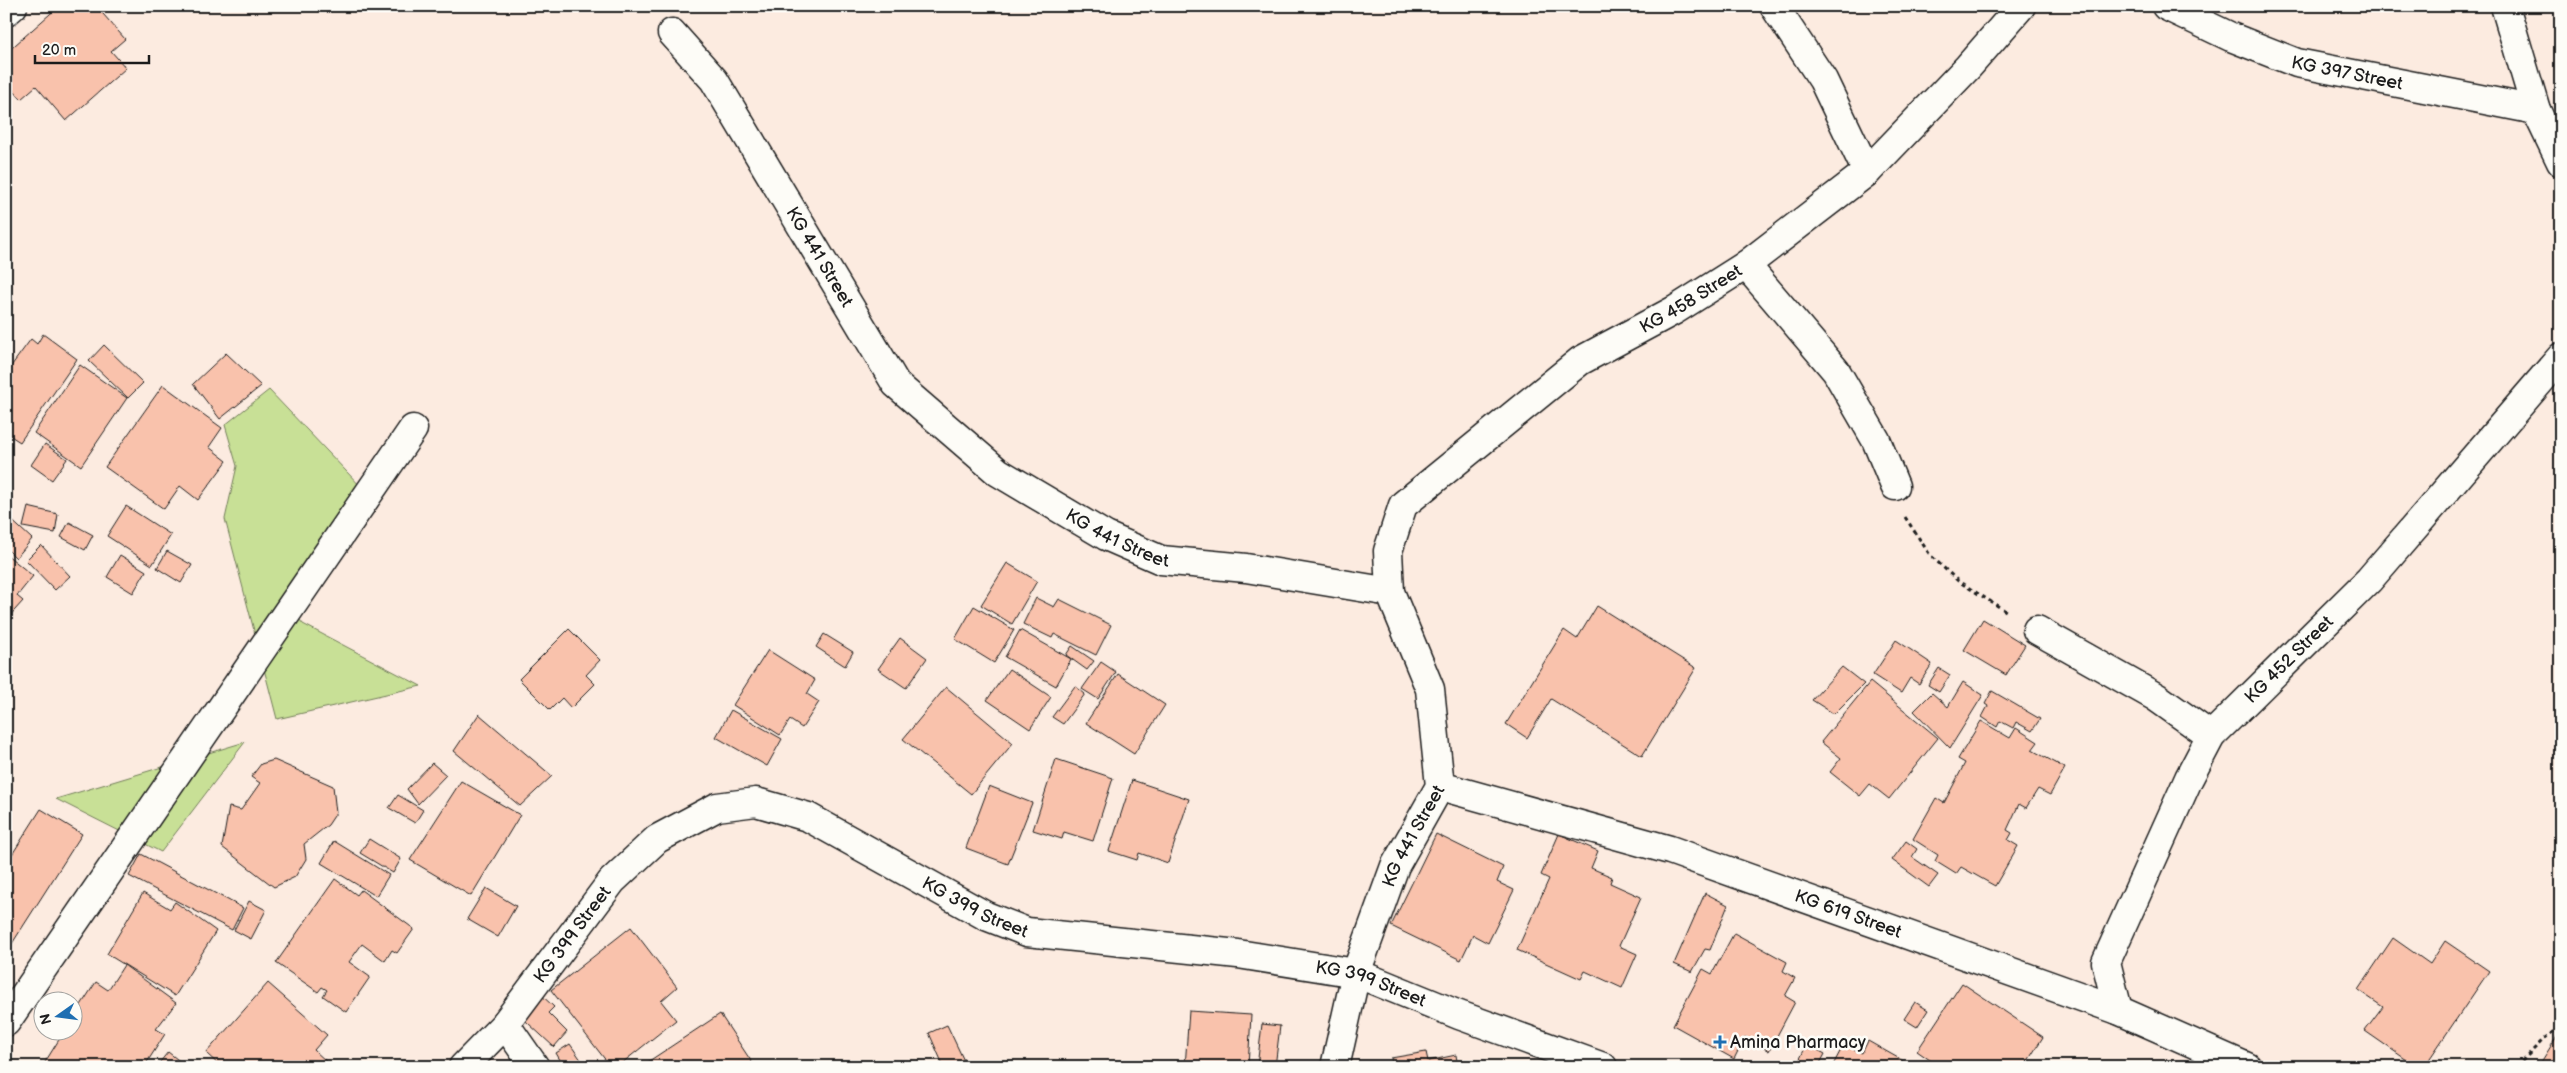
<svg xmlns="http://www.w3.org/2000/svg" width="2567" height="1073" font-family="'Balsamiq Sans',sans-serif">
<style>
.green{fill:#c8e096;stroke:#727e59}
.building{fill:#f9c2ac;stroke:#1c1c1c}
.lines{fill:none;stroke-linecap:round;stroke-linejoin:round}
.street-casing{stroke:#1c1c1c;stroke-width:31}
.path{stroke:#1c1c1c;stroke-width:3;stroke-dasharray:4 4;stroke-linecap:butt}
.street{stroke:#fdfcf7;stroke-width:28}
.poi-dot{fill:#1f6fb2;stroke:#fdfcf7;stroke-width:2}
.labels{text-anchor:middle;stroke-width:5;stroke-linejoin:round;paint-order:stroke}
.street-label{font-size:18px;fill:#1c1c1c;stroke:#fdfcf7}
.poi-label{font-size:18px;fill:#1c1c1c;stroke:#fdfcf7;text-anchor:start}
</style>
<rect width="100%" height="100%" fill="#fcebe0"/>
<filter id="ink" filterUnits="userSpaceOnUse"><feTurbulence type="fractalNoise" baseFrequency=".02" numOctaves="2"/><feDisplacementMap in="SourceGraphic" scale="10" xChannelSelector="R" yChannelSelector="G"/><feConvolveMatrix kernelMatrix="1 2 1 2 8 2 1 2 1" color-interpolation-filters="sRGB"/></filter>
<g filter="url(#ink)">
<g class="green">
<polygon points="269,390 365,491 297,616 303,624 421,686 277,719 225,519 237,466 225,425"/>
<polygon points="245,742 161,852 56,799"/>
</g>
<g class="building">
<polygon points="59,6 73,6 78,12 84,6 96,6 125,39 111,51 126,68 66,121 36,86 21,99 6,82 6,53"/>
<polygon points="43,334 77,359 20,442 6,433 6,388 9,384 6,383 6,373 31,339 37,344"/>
<polygon points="104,345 143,383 128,398 89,361"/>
<polygon points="226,353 261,386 220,419 193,384"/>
<polygon points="80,365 127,398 81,466 34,433"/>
<polygon points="163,385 222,428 209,447 227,461 198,500 180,486 164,509 105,467"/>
<polygon points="45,444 67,459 52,480 31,465"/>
<polygon points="126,506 171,535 152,565 107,536"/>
<polygon points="28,507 58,514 55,533 23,527"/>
<polygon points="6,515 32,539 16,558 6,548"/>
<polygon points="69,522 93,535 85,550 61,537"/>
<polygon points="41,545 70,576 55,590 26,560"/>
<polygon points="167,551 192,565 181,583 157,568"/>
<polygon points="6,554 33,576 17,596 23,601 6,620"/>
<polygon points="120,555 146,571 133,593 107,577"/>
<polygon points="1007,563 1037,581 1012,624 981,605"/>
<polygon points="1036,598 1054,607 1059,599 1111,625 1096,655 1054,634 1052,638 1023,624"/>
<polygon points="974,606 1014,630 994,663 955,639"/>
<polygon points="1597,606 1696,668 1642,756 1551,699 1527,738 1506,724 1564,630 1577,639"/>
<polygon points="1983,619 2025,645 2006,675 1964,650"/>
<polygon points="569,629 600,660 586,675 595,684 571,708 562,698 550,710 519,679"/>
<polygon points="1020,630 1071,659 1056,686 1005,657"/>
<polygon points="824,634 853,652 845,666 816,647"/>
<polygon points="900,638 927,658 906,688 878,669"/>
<polygon points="1896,640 1932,664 1919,684 1910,678 1901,693 1873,675"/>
<polygon points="1072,646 1094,661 1087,670 1066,655"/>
<polygon points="768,650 815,680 807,694 819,702 802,728 790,720 780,735 733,705"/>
<polygon points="1101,662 1116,672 1098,699 1082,689"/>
<polygon points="1842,667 1864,684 1834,714 1812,700"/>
<polygon points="1939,668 1950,675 1939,692 1928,685"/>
<polygon points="1009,669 1051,697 1030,729 987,700"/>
<polygon points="1118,674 1165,705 1134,754 1086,723"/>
<polygon points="1870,682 1938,738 1889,799 1870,784 1860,796 1830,772 1841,758 1821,742"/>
<polygon points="1963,682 1983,695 1950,748 1914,711 1932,693 1948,707"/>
<polygon points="1075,686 1085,694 1063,724 1052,717"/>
<polygon points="946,687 1013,743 971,794 903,739"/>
<polygon points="1992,691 2040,719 2032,731 2016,722 2013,728 2000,721 1997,727 1982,717 1988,706 1985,704"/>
<polygon points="731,710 782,739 767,766 716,737"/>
<polygon points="479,714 552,776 520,806 454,751"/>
<polygon points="1981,721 2010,738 2016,728 2038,742 2032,750 2065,768 2050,795 2038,789 2026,808 2019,804 2007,830 2012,833 2008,840 2018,846 1995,886 1961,867 1956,874 1935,861 1938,855 1913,839 1936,798 1944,803 1965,763 1958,759"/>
<polygon points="1056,759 1113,778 1093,841 1064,832 1062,839 1033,830"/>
<polygon points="274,760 333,786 336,813 328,825 304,844 306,859 295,877 274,887 222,847 229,807 241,810 260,783 251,777 261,764"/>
<polygon points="432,763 446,775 418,804 407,789"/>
<polygon points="1132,780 1189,799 1168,863 1139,853 1137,860 1109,851"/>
<polygon points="461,781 520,815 471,896 410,860"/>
<polygon points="989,786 1032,803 1008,864 966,848"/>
<polygon points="398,795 423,810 415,823 389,808"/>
<polygon points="41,809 82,834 6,953 6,864"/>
<polygon points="1436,834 1503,867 1497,882 1514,890 1488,943 1473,935 1461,960 1391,926"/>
<polygon points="1559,834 1598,851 1591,868 1612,877 1610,883 1641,897 1619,946 1637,954 1622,988 1585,971 1581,979 1517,950 1549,879 1541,875"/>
<polygon points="369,839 401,859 393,873 360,853"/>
<polygon points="334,841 389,875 376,896 321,863"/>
<polygon points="1906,841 1917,849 1912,857 1938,875 1929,887 1892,860"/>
<polygon points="141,854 243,908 232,930 129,876"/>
<polygon points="335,879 357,895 361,890 414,929 397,953 392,950 385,961 362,944 349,962 370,977 346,1012 323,996 327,990 322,987 318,992 276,963"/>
<polygon points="486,888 516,906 498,937 467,919"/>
<polygon points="143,893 170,909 175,902 216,931 175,996 107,954"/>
<polygon points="1705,893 1728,905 1710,950 1705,949 1692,972 1674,964"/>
<polygon points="249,901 266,910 251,939 234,930"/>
<polygon points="631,927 677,987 661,1001 676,1020 617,1067 611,1067 551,990"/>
<polygon points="1734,933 1787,962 1783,971 1795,978 1785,996 1795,1002 1769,1051 1745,1037 1734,1059 1673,1025 1703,969 1712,974"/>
<polygon points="2393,938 2430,964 2445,941 2489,971 2424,1067 2417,1067 2365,1031 2383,1007 2358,990"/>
<polygon points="124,965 176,1003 156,1029 165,1034 144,1067 42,1067 65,1030 72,1030 72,1019 96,982 108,990"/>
<polygon points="268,983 327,1035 314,1050 327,1062 322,1067 221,1067 206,1053"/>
<polygon points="1962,983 2043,1037 2024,1067 1940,1067 1917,1051"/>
<polygon points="536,990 554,1007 548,1013 567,1032 554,1047 516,1012"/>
<polygon points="1915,1002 1928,1010 1917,1027 1904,1019"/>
<polygon points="1189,1011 1251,1015 1248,1067 1185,1067"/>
<polygon points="720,1014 755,1067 640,1067"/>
<polygon points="1262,1024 1280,1026 1275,1067 1257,1067"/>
<polygon points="947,1025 967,1067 944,1067 929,1033"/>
<polygon points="2561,1030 2561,1060 2557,1067 2538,1067"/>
<polygon points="1868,1041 1914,1067 1832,1067 1844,1044 1862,1053"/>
<polygon points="570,1044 586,1067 561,1067 563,1065 556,1053"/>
<polygon points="1807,1044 1825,1054 1818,1067 1796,1067"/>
<polygon points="168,1052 187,1067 156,1067"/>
<polygon points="1426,1052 1428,1061 1456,1055 1458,1067 1392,1067 1391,1058"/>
</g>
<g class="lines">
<g class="street-casing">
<g id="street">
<polyline points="1774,6 1823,80 1867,172"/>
<path id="s1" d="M2166 6 2231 37 2297 63 2536 110"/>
<polyline points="2505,6 2536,110 2561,162"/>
<polyline points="6,12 13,6"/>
<path id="s2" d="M672 33 714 80 896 384 998 472 1106 536 1161 560 1246 568 1390 592"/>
<polyline points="1746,265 1836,371 1876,440 1895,486"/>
<polyline points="2037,630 2156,697 2211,736"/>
<path id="s3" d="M1440 786 1670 850 2118 1010 2247 1067"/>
<path id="s4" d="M2118 1010 2106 962 2189 778 2211 736 2369 580 2561 357"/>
<polyline points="6,1022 413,429"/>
<polyline points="505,1024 535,1067"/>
<path id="s5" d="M463 1067 505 1024 612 881 657 839 717 807 756 802 808 817 986 916 1027 932 1238 954 1356 973 1459 1015 1603 1067"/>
<path id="s6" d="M1335 1067 1356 973 1395 866 1440 786 1430 689 1390 592 1388 551 1403 505 1580 361 1675 310 1746 265 1867 172 1968 67 2021 6"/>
</g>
</g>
<g class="path">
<polyline points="1905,517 1930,555 1958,581 2009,613"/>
<polyline points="2516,1067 2545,1038 2561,1026"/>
</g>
<use href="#street" class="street"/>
</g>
</g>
<path class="poi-dot" d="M1717.5 1034.5h5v5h5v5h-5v5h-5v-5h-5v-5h5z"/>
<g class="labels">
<g class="street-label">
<text dy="6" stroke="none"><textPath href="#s1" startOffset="194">KG 397 Street</textPath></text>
<text dy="6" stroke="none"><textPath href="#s2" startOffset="269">KG 441 Street</textPath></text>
<text dy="6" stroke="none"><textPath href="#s6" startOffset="949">KG 458 Street</textPath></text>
<text dy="6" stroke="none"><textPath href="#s2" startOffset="689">KG 441 Street</textPath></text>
<text dy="6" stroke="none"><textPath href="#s4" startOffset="408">KG 452 Street</textPath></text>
<text dy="6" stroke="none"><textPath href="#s6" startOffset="245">KG 441 Street</textPath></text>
<text dy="6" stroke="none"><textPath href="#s5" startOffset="652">KG 399 Street</textPath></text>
<text dy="6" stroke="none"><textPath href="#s3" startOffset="428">KG 619 Street</textPath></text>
<text dy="6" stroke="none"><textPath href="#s5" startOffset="172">KG 399 Street</textPath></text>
<text dy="6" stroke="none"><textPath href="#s5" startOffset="1058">KG 399 Street</textPath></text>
</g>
<g class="poi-label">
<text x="1730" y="1048">Amina Pharmacy</text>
</g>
</g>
<rect width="2567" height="1073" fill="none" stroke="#fdfcf7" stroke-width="25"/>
<rect x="12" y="12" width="2542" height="1048" fill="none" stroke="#1c1c1c" stroke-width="2" filter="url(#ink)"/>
<g transform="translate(58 1016) rotate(256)"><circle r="24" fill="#fdfcf7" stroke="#a3a29f"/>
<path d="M0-4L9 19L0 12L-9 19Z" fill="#1f6fb2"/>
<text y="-8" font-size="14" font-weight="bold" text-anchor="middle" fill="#1c1c1c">N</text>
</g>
<path d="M35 55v8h114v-8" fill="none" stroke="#1c1c1c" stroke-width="2.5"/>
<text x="42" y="55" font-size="15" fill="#1c1c1c" stroke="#fdfcf7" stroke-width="4" paint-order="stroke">20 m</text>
</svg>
